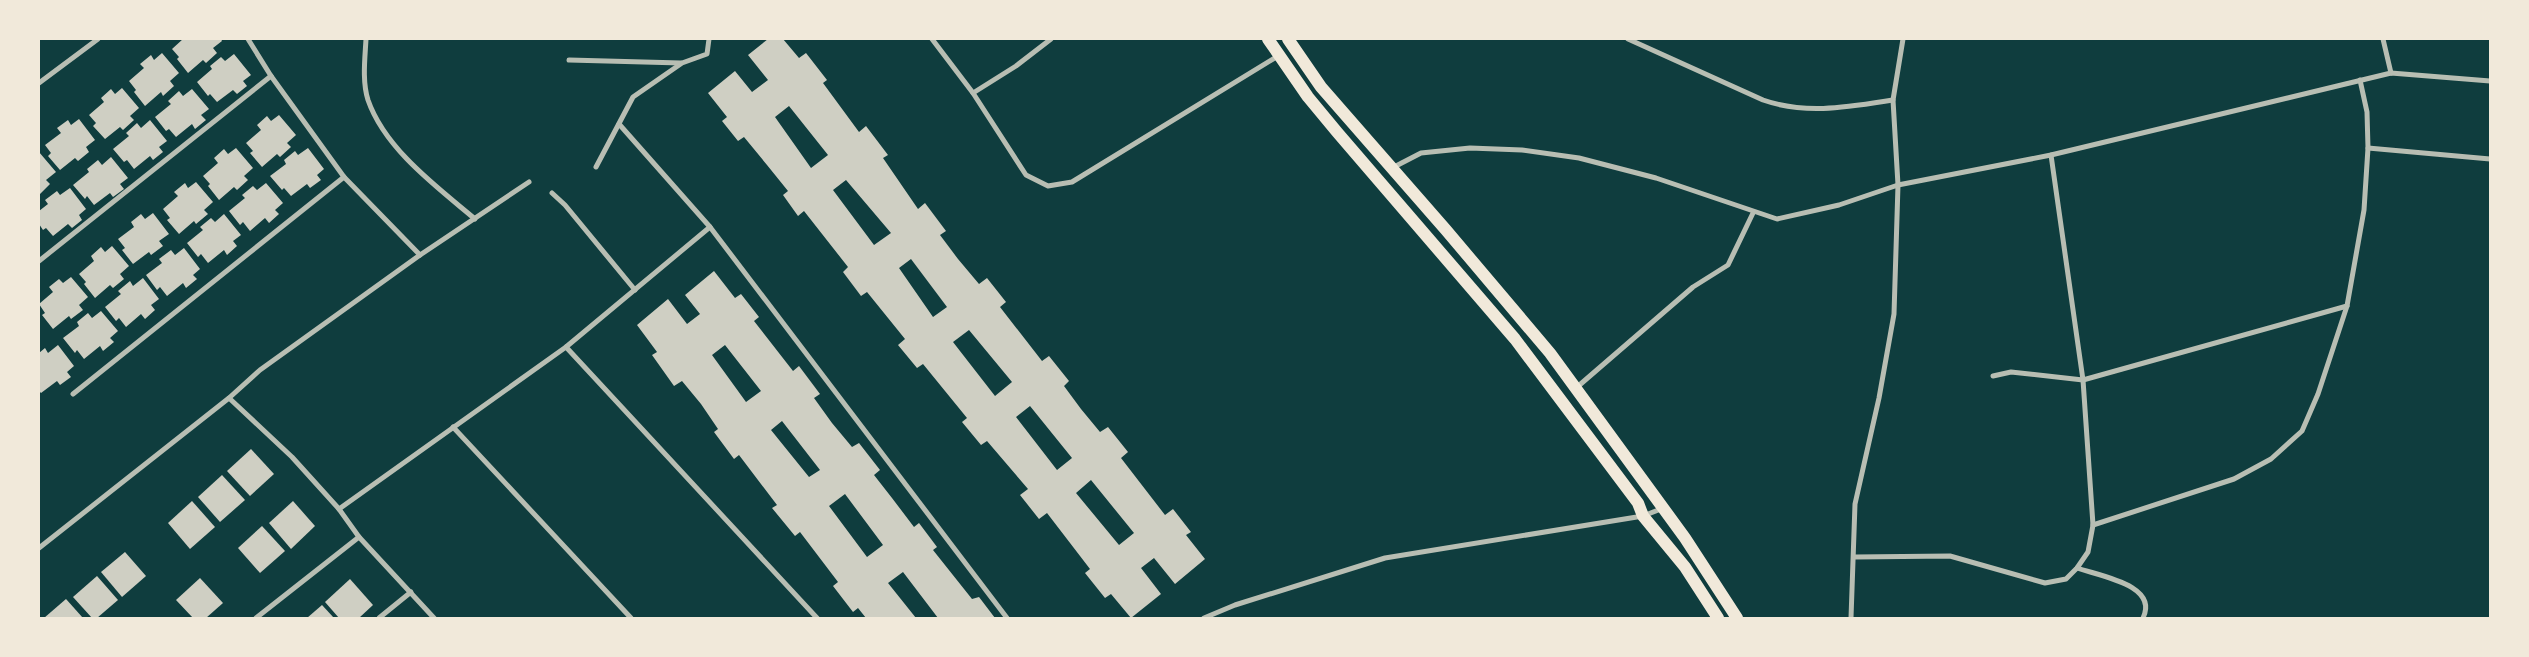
<svg xmlns="http://www.w3.org/2000/svg" width="2529" height="657" font-family="Jost,sans-serif">
<style>
.building{fill:#cfcfc3;fill-rule:evenodd}
.lines{fill:none;stroke-linecap:round;stroke-linejoin:round}
.minor{stroke:#b8beb3;stroke-width:5}
.primary{stroke:#f1e9da;stroke-width:12}
</style>
<rect width="100%" height="100%" fill="#0f3d3e"/>
<g class="building">
<polygon points="183,39 221,39 222,41 213,48 217,53 206,63 203,60 188,73 177,59 179,57 172,49"/>
<path d="M768 39H783L799 58 806 53 827 80 823 83 859 132 866 126 888 155 883 158 918 209 925 203 946 231 940 235 958 259 979 284 987 278 1006 302 1000 307 1042 361 1049 356 1069 381 1064 386 1081 409 1100 432 1108 427 1128 452 1121 458 1165 515 1173 509 1191 532 1186 535 1205 559 1175 584 1154 558 1141 568 1161 594 1131 618 1111 594 1105 598 1085 573 1090 569 1047 513 1039 519 1020 495 1028 489 987 441 981 445 962 422 967 418 923 364 917 368 898 345 905 339 867 292 861 296 843 272 848 267 804 211 798 216 783 195 788 191 767 165 744 137 738 141 722 121 727 117 708 93 735 71 752 92 768 80 748 55ZM789 106 828 155 811 168 775 117ZM846 180 891 233 874 245 833 190ZM911 259 947 307 933 317 899 268ZM969 330 1012 382 995 396 953 342ZM1030 406 1072 458 1057 470 1016 417ZM1091 480 1134 533 1119 545 1076 493Z"/>
<polygon points="162,53 179,73 170,81 174,86 163,96 161,92 145,106 134,92 136,90 129,81 144,68 140,64 151,55 154,60"/>
<polygon points="234,54 251,75 243,81 247,86 237,94 233,90 217,102 210,94 208,96 197,82 212,69 210,66 221,57 225,61"/>
<polygon points="122,88 139,108 130,116 134,120 123,130 120,127 105,139 93,126 96,123 89,115 104,102 101,98 111,89 115,94"/>
<polygon points="192,89 209,109 201,115 206,120 195,129 192,124 176,137 169,129 166,131 155,117 171,104 168,101 179,91 183,96"/>
<polygon points="279,115 296,135 287,143 291,147 280,157 277,154 262,167 250,153 253,151 246,143 261,130 257,125 267,116 271,121"/>
<polygon points="79,119 95,140 86,147 89,152 78,161 75,158 60,170 48,156 51,153 45,145 61,133 57,128 68,120 71,125"/>
<polygon points="150,120 167,141 159,147 163,152 153,160 150,156 134,169 127,160 124,162 113,149 129,136 126,133 137,123 141,128"/>
<polygon points="236,148 253,168 244,176 248,180 237,190 234,187 219,200 208,186 210,184 203,176 218,163 214,158 224,149 228,154"/>
<polygon points="308,148 324,169 317,175 321,180 310,188 307,184 291,196 284,188 282,190 270,176 286,164 284,160 295,151 298,155"/>
<polygon points="39,152 56,172 46,180 50,184 39,195"/>
<polygon points="111,157 128,178 120,184 124,189 113,197 110,193 94,205 87,196 85,199 73,185 89,172 87,169 98,160 102,165"/>
<polygon points="196,182 213,202 204,210 208,214 196,224 194,221 179,234 167,220 170,218 163,209 178,196 174,192 185,183 188,188"/>
<polygon points="266,183 283,203 275,210 279,214 269,223 265,218 250,231 243,222 240,225 229,211 245,198 242,195 253,186 257,190"/>
<polygon points="70,188 86,209 79,215 82,220 72,228 68,224 53,236 46,228 43,230 39,224 39,211 48,204 45,200 57,191 60,195"/>
<polygon points="153,213 169,234 159,241 163,246 151,255 149,252 133,264 122,250 125,248 118,239 134,227 131,222 141,214 145,219"/>
<polygon points="224,214 241,235 233,241 237,246 227,255 224,250 208,263 201,254 198,257 187,243 203,230 200,227 211,218 215,222"/>
<polygon points="112,246 129,266 120,274 124,279 113,288 110,285 95,298 84,284 86,282 79,274 94,261 91,256 101,247 105,252"/>
<polygon points="184,248 200,269 193,275 197,279 186,288 183,283 167,296 160,287 157,290 146,275 162,263 159,259 171,250 175,255"/>
<path d="M714 271 735 298 741 294 759 317 754 321 793 371 799 366 820 394 814 398 832 423 852 447 859 443 880 470 874 475 892 498 914 527 919 523 937 547 933 550 972 599 979 597 995 618H938L903 572 888 583 916 618H866L858 608 853 612 833 586 838 582 800 532 795 536 772 508 777 505 739 455 734 459 714 432 718 429 701 404 682 381 674 386 652 355 657 352 637 325 668 299 687 324 700 314 685 295ZM725 345 761 391 746 402 712 355ZM782 421 820 470 809 477 771 430ZM845 494 883 545 867 557 829 506Z"/>
<polygon points="71,277 88,297 79,305 83,310 71,319 69,316 53,329 42,315 45,313 39,304 53,292 49,287 59,279 63,283"/>
<polygon points="143,278 159,299 151,305 155,310 145,319 141,314 126,327 119,318 116,321 105,307 121,294 118,291 130,281 133,286"/>
<polygon points="101,311 118,331 110,338 114,342 103,351 100,346 84,359 77,350 75,353 63,338 79,326 77,322 88,313 92,318"/>
<polygon points="58,345 74,366 67,372 71,377 60,385 57,381 41,393 39,391 39,353 45,348 48,353"/>
<polygon points="251,449 274,474 250,496 227,471"/>
<polygon points="222,475 245,500 220,522 198,497"/>
<polygon points="192,501 215,527 190,549 168,523"/>
<polygon points="293,501 315,526 291,549 269,523"/>
<polygon points="262,526 285,551 260,573 238,548"/>
<polygon points="125,552 146,576 122,597 101,572"/>
<polygon points="97,576 118,600 97,618 92,618 73,597"/>
<polygon points="200,578 223,603 206,618 193,618 176,600"/>
<polygon points="350,579 373,605 359,618 339,618 325,602"/>
<polygon points="66,599 83,618 44,618"/>
<polygon points="322,605 334,618 307,618"/>
</g>
<g class="lines">
<g class="minor">
<polyline points="248,39 271,76 344,177 420,255"/>
<path d="M366 39C365 58 362 81 368 100 385 149 437 187 475 219"/>
<polyline points="932,39 973,93 1026,175 1048,186 1072,182 1278,56"/>
<path d="M1628 39 1763 100C1806 115 1848 107 1893 100"/>
<polyline points="1903,39 1893,100 1898,185 2051,155 2391,73 2490,81"/>
<polyline points="2383,39 2391,73"/>
<polyline points="569,60 681,63"/>
<polyline points="39,83 98,39"/>
<polyline points="973,93 1016,66 1051,39"/>
<polyline points="619,124 710,227 1007,618"/>
<polyline points="2368,148 2490,159"/>
<polyline points="596,167 633,97 682,63 707,54 709,39"/>
<polyline points="1392,168 1421,153 1470,148 1522,150 1579,158 1656,178 1777,219 1839,205 1898,185 1894,314 1879,398 1855,504 1851,618"/>
<polyline points="552,193 565,205 635,290"/>
<polyline points="39,261 271,76"/>
<polyline points="566,347 817,618"/>
<polyline points="1993,376 2011,372 2083,380 2347,306"/>
<polyline points="1576,388 1693,287 1728,265 1753,213"/>
<polyline points="73,394 344,177"/>
<polyline points="229,398 260,370 420,255 529,182"/>
<polyline points="453,427 631,618"/>
<polyline points="339,509 566,347 710,227"/>
<polyline points="2093,525 2234,479 2271,459 2302,431 2318,394 2347,306 2364,210 2368,148 2367,112 2360,80"/>
<polyline points="39,548 229,398 292,457 339,509 359,537 434,618"/>
<polyline points="1855,557 1950,556 2045,583 2066,579 2077,568 2088,552 2093,525 2083,380 2051,155"/>
<path d="M2077 568C2100 576 2159 585 2143 618"/>
<polyline points="256,618 359,537"/>
<polyline points="379,618 411,592"/>
<polyline points="1204,618 1235,605 1385,558 1643,516 1661,509"/>
</g>
<g class="primary">
<polyline points="1268,39 1308,97 1337,132 1515,339 1638,503 1643,516 1685,567 1718,618"/>
<polyline points="1288,39 1321,87 1446,230 1550,353 1685,538 1737,618"/>
</g>
</g>
<rect width="2529" height="657" fill="none" stroke="#f1e9da" stroke-width="80"/>
</svg>
